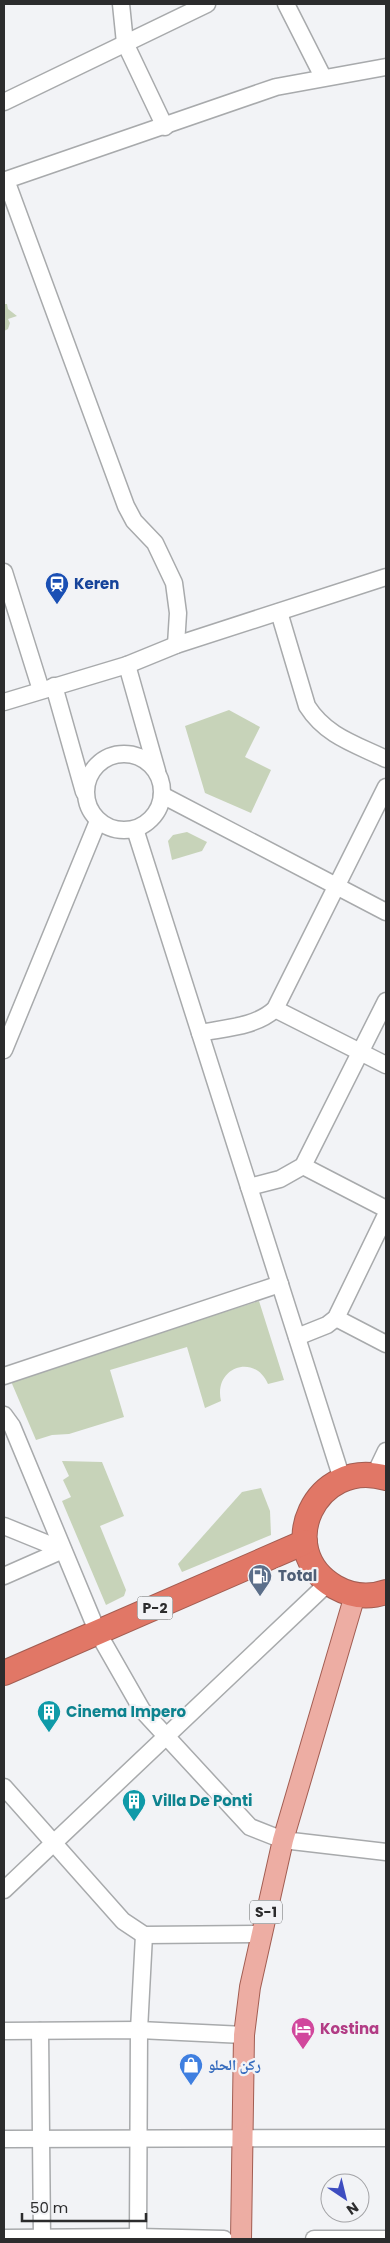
<svg xmlns="http://www.w3.org/2000/svg" width="390" height="2243" font-family="Poppins,'Noto Naskh Arabic',sans-serif">
<style>
.green{fill:#c7d3b9}
.lines{fill:none;stroke-linecap:round;stroke-linejoin:round}
.minor-casing{stroke:#a8aaac;stroke-width:19}
.major-casing{stroke:#a25d52;stroke-width:22}
.highway-casing{stroke:#a25d52;stroke-width:26}
.minor{stroke:#fff;stroke-width:16}
.major{stroke:#edada3;stroke-width:20}
.highway{stroke:#e17766;stroke-width:24}
.labels{text-anchor:middle;stroke-width:4.5;stroke-linejoin:round;paint-order:stroke}
.shield{fill:#f2f3f6;stroke:#676869;stroke-width:1}
.shield-label{font-size:14px;font-weight:bold;fill:#2c2c2d}
.transit-label{font-size:15px;font-weight:bold;fill:#164399;stroke:#f2f3f6;text-anchor:start}
.service-label{font-size:15px;font-weight:bold;fill:#4e5e75;stroke:#f2f3f6;text-anchor:start}
.culture-label{font-size:15px;font-weight:bold;fill:#0d838f;stroke:#f2f3f6;text-anchor:start}
.hotel-label{font-size:15px;font-weight:bold;fill:#b23c85;stroke:#f2f3f6;text-anchor:start}
.shop-label{font-size:15px;font-weight:bold;fill:#366cbe;stroke:#f2f3f6;text-anchor:start}
</style>
<rect width="100%" height="100%" fill="#f2f3f6"/>
<g class="green">
<polygon points="4,304 7,304 8,309 17,316 8,319 10,323 8,329 4,331"/>
<polygon points="229,710 260,727 245,757 271,770 251,813 205,793 185,726"/>
<polygon points="187,832 207,842 202,851 172,860 168,841 173,835"/>
<path d="M259 1301 284 1380 268 1384C255 1353 213 1367 221 1401L205 1408 187 1347 110 1370 124 1417 69 1434 52 1435 36 1440 10 1379Z"/>
<polygon points="62,1461 102,1462 124,1516 100,1526 126,1590 124,1596 106,1605 62,1501 71,1497 63,1480 69,1476"/>
<polygon points="261,1488 270,1511 271,1535 182,1572 178,1564 242,1492"/>
</g>
<g class="lines">
<g class="minor-casing">
<g id="minor">
<polyline points="121,4 125,43 165,127"/>
<polyline points="286,4 323,77"/>
<polyline points="4,102 207,4"/>
<polyline points="4,572 41,690"/>
<path d="M279 612 307 706C326 736 355 744 386 759"/>
<polyline points="176,645 178,613 174,583 155,543 134,521 126,506 6,180 276,87 386,67"/>
<polyline points="127,665 157,771"/>
<polyline points="54,686 84,792"/>
<polyline points="4,702 127,665 176,645 386,577"/>
<circle cx="124" cy="792" r="38"/>
<polyline points="162,795 386,912"/>
<polyline points="135,829 342,1479"/>
<polyline points="275,1009 386,1065"/>
<path d="M200 1033C224 1028 256 1027 275 1009L386 787"/>
<polyline points="4,1050 98,821"/>
<polyline points="303,1166 386,1209"/>
<polyline points="249,1187 280,1179 303,1166 386,1001"/>
<polyline points="336,1318 386,1344"/>
<polyline points="297,1337 327,1325 336,1318 386,1215"/>
<polyline points="4,1376 280,1284"/>
<polyline points="4,1415 12,1426 98,1633 142,1710 250,1827 283,1840 386,1852"/>
<polyline points="375,1474 386,1451"/>
<polyline points="4,1526 63,1550 4,1576"/>
<polyline points="4,1787 123,1921 144,1935 261,1934"/>
<polyline points="4,1890 328,1583"/>
<polyline points="4,2031 139,2030 244,2035"/>
<polyline points="40,2031 42,2239"/>
<polyline points="4,2139 386,2138"/>
<polyline points="4,2238 138,2237 224,2239"/>
<polyline points="138,2239 139,2030 144,1935"/>
<polyline points="314,2239 386,2239"/>
</g>
</g>
<g class="major-casing">
<polyline id="major" points="241,2239 244,2035 250,1987 283,1840 355,1595"/>
</g>
<g class="highway-casing">
<g id="highway">
<path d="M386 1478C316 1457 272 1550 335 1587 351 1596 369 1598 386 1592"/>
<polyline points="4,1673 305,1542"/>
</g>
</g>
<use href="#minor" class="minor"/>
<use href="#major" class="major"/>
<use href="#highway" class="highway"/>
</g>
<defs>
<g id="station-pin" transform="scale(1.25)"><path d="M0 17L-7.5 6A9.5 9.5 0 1 1 7.5 6Z" fill="#1a4fb4" stroke="#f2f3f6"/><path d="M-3-6H3Q5-6 5-4V2Q5 4 3 4L4.5 6H3L1.5 4h-3L-3 6H-4.5L-3 4Q-5 4-5 2V-4Q-5-6-3-6ZM-3.5-4v3h7v-3ZM-3.5 1v1.5H-2V1ZM2 1v1.5H3.5V1Z" fill="#fff"/></g>
<g id="fuel-pin" transform="scale(1.25)"><path d="M0 17L-7.5 6A9.5 9.5 0 1 1 7.5 6Z" fill="#5c6f8a" stroke="#f2f3f6"/><path d="M-5.5-6h7V0h2V4h1.3V-2.5L3-4.5l.8-.8L6-3V5H2.5V1h-1V6h-7ZM-4.2-4.7v3.2H.2V-4.7Z" fill="#fff"/></g>
<g id="building-pin" transform="scale(1.25)"><path d="M0 17L-7.5 6A9.5 9.5 0 1 1 7.5 6Z" fill="#0f9aa8" stroke="#f2f3f6"/><path d="M-4-6H4V6H1V3H-1V6H-4ZM-2.5-4.3h1.7v1.8h-1.7ZM.8-4.3h1.7v1.8H.8ZM-2.5-1h1.7V.8h-1.7ZM.8-1h1.7V.8H.8Z" fill="#fff"/></g>
<g id="hotel-pin" transform="scale(1.25)"><path d="M0 17L-7.5 6A9.5 9.5 0 1 1 7.5 6Z" fill="#d1479c" stroke="#f2f3f6"/><path d="M-6-4.5h1.5V1H6V5H4.5V3h-9V5H-6ZM-4 0a1.8 1.8 0 1 1 3.6 0ZM.5 0V-2.5h3Q6-2.5 6 0Z" fill="#fff"/></g>
<g id="shop-pin" transform="scale(1.25)"><path d="M0 17L-7.5 6A9.5 9.5 0 1 1 7.5 6Z" fill="#3f7fe0" stroke="#f2f3f6"/><path d="M-5-2.5h2.3a2.7 3.5 0 0 1 5.4 0H5L5.5 6h-11ZM-1.5-2.5h3a1.5 2.3 0 0 0-3 0Z" fill="#fff"/></g>
</defs>
<g fill-rule="evenodd">
<use href="#station-pin" x="57" y="584"/>
<use href="#fuel-pin" x="260" y="1576"/>
<use href="#building-pin" x="49" y="1712"/>
<use href="#building-pin" x="134" y="1801"/>
<use href="#hotel-pin" x="303" y="2029"/>
<use href="#shop-pin" x="191" y="2065"/>
</g>
<g class="labels">
<g class="shield">
<rect x="137.5" y="1596.5" width="35" height="23" rx="4"/>
<rect x="250" y="1900.5" width="32" height="23" rx="4"/>
</g>
<g class="shield-label">
<text x="155" y="1613">P-2</text>
<text x="266" y="1917">S-1</text>
</g>
<g class="transit-label">
<text x="74" y="589">Keren</text>
</g>
<g class="service-label">
<text x="278" y="1581">Total</text>
</g>
<g class="culture-label">
<text x="66" y="1717">Cinema Impero</text>
<text x="152" y="1806">Villa De Ponti</text>
</g>
<g class="hotel-label">
<text x="320" y="2034">Kostina</text>
</g>
<g class="shop-label">
<text x="208" y="2070">ركن الحلو</text>
</g>
</g>
<rect width="390" height="2243" fill="none" stroke="#2c2c2d" stroke-width="10"/>
<g transform="translate(345 2198) rotate(145)"><circle r="24" fill="#f2f3f6" stroke="#a3a3a6"/>
<path d="M0-4L9 19L0 12L-9 19Z" fill="#3e4dc0"/>
<text y="-8" font-size="14" font-weight="bold" text-anchor="middle" fill="#2c2c2d">N</text>
</g>
<path d="M22 2213v8h124v-8" fill="none" stroke="#2c2c2d" stroke-width="2.5"/>
<text x="30" y="2213" font-size="15" fill="#2c2c2d" stroke="#f2f3f6" stroke-width="4" paint-order="stroke">50 m</text>
</svg>
